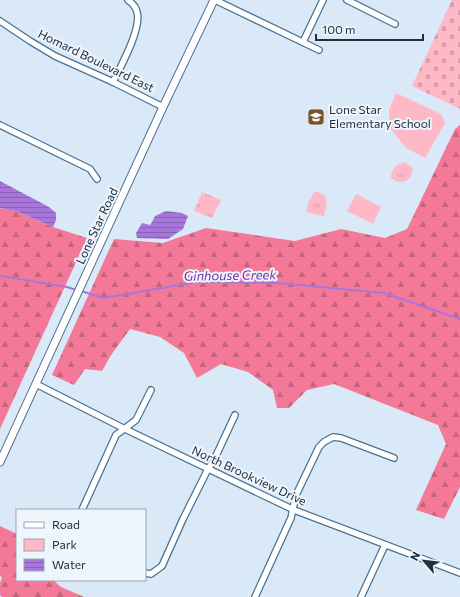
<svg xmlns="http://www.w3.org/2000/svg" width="460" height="597" font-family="Commissioner,sans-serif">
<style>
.green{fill:#feb8c6}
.forest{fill:url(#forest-firs)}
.cemetery{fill:url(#cemetery-stones)}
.park{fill:url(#park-tufts)}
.water{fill:url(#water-rules)}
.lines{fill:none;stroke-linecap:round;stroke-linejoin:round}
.stream{stroke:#a876da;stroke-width:2}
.minor-casing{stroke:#4f7190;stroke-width:8}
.tertiary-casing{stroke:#4f7190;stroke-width:9}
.minor{stroke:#fff;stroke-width:5.5}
.tertiary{stroke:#fff;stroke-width:7}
.labels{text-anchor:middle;stroke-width:4;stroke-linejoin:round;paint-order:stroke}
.street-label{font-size:12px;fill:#212f3d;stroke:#eef5fc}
.poi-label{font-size:12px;fill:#212f3d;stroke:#eef5fc;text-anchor:start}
.water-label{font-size:13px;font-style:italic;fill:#712fa6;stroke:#eef5fc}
</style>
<defs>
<pattern id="forest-firs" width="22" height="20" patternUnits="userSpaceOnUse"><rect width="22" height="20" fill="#f47998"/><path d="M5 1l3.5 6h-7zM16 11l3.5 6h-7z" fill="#c5647d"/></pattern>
<pattern id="cemetery-stones" width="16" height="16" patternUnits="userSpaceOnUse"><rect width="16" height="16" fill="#feb8c6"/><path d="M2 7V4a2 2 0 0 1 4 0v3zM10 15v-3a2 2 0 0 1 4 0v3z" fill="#d99eab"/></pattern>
<pattern id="park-tufts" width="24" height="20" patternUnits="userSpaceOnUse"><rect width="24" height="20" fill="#feb8c6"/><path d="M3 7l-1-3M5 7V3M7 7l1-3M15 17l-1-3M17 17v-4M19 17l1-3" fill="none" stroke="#d99eab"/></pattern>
<pattern id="water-rules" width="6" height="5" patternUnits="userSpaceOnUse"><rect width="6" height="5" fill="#a876da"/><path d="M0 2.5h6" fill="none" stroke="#8861b2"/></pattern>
</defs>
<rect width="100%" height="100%" fill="#dae9f7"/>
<g class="green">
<polygon points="396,93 441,114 445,123 425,158 406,148 390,128 389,110"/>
<polygon points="356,194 381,207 373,224 347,211"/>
</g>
<g class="forest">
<polygon points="460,125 460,487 444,519 416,510 446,444 438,425 334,384 307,390 289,408 277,408 273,390 248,372 221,364 197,378 184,353 160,337 130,329 111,355 102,371 85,369 74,385 52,375 114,239 163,243 206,228 295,241 341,229 385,238 407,229 455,129"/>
<polygon points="0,208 16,211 53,227 87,238 0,429"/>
<polygon points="0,526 17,534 17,580 53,580 61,587 84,597 2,597 0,595 0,583 2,577 0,576"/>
</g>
<polygon class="cemetery" points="452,0 460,0 460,109 412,86"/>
<g class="park">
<path d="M404 162 413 168C412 181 402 186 391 178 391 169 396 165 404 162Z"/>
<path d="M315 191C331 196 327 203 324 216L306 212 309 201Z"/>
<polygon points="202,192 221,200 212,218 194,211"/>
</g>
<g class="water">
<polygon points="0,181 49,207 56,213 56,220 53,227 16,211 0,208"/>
<polygon points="166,211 182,213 188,216 183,229 168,239 137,238 136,233 142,223 150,225 152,222 155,216"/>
</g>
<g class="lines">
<g class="stream">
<polyline points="0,276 67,287 76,290"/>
<polyline points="81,291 104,298 196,282 277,283 384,293 460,319"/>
</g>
<g class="minor-casing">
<g id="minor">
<polyline points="215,0 319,50"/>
<polyline points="347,0 395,24"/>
<polyline points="0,21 30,41 55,56 113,82 163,107"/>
<polyline points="303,42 323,0"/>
<path d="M113 82C121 66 142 28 137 12 136 7 132 3 128 0"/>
<polyline points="0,125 90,169 97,179"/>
<polyline points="36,384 125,429 294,510 460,573"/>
<polyline points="82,510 116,435 136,420 151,390"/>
<polyline points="145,573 151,574 162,566 183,519 208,469 214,460 235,415"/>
<polyline points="255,597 291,518 296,495 319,447 324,442 333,437 341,438 394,458"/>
<polyline points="361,597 385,545"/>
</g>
</g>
<g class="tertiary-casing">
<polyline id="tertiary" points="0,462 163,107 214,0"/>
</g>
<use href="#minor" class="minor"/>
<use href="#tertiary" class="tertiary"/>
</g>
<defs>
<g id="school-square" transform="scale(0.9)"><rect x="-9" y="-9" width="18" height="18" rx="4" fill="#78542e" stroke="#eef5fc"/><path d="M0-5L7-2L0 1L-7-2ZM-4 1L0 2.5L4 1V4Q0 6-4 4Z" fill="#fff"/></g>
</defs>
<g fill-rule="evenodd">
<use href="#school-square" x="316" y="117"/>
</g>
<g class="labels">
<g class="street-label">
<text transform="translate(96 61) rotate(26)" y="4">Homard Boulevard East</text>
<text transform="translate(97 226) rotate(-65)" y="4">Lone Star Road</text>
<text transform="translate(249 476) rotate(25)" y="4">North Brookview Drive</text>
</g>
<g class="poi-label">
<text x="329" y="114">Lone Star<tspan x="329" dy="14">Elementary School</tspan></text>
</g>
<g class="water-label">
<text transform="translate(230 275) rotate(-1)" y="5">Ginhouse Creek</text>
</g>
</g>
<rect x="16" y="509" width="130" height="72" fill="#eef5fc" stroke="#9ca6b0"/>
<rect x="24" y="522" width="20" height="6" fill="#ffffff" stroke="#9ca6b0"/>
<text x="52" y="529" font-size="12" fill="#212f3d">Road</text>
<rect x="24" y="539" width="20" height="12" fill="#feb8c6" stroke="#9ca6b0"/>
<text x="52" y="549" font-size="12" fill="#212f3d">Park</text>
<rect x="24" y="559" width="20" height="12" fill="url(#water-rules)" stroke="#9ca6b0"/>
<text x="52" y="569" font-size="12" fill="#212f3d">Water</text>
<g transform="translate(424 561) rotate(298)" stroke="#eef5fc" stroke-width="3" paint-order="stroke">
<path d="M0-3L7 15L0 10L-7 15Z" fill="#212f3d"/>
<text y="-6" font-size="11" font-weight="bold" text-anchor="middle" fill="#212f3d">N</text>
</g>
<path d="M316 34v6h107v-6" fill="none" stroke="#212f3d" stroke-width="2"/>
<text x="322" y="34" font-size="12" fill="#212f3d" stroke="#eef5fc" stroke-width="3" paint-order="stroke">100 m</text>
</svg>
